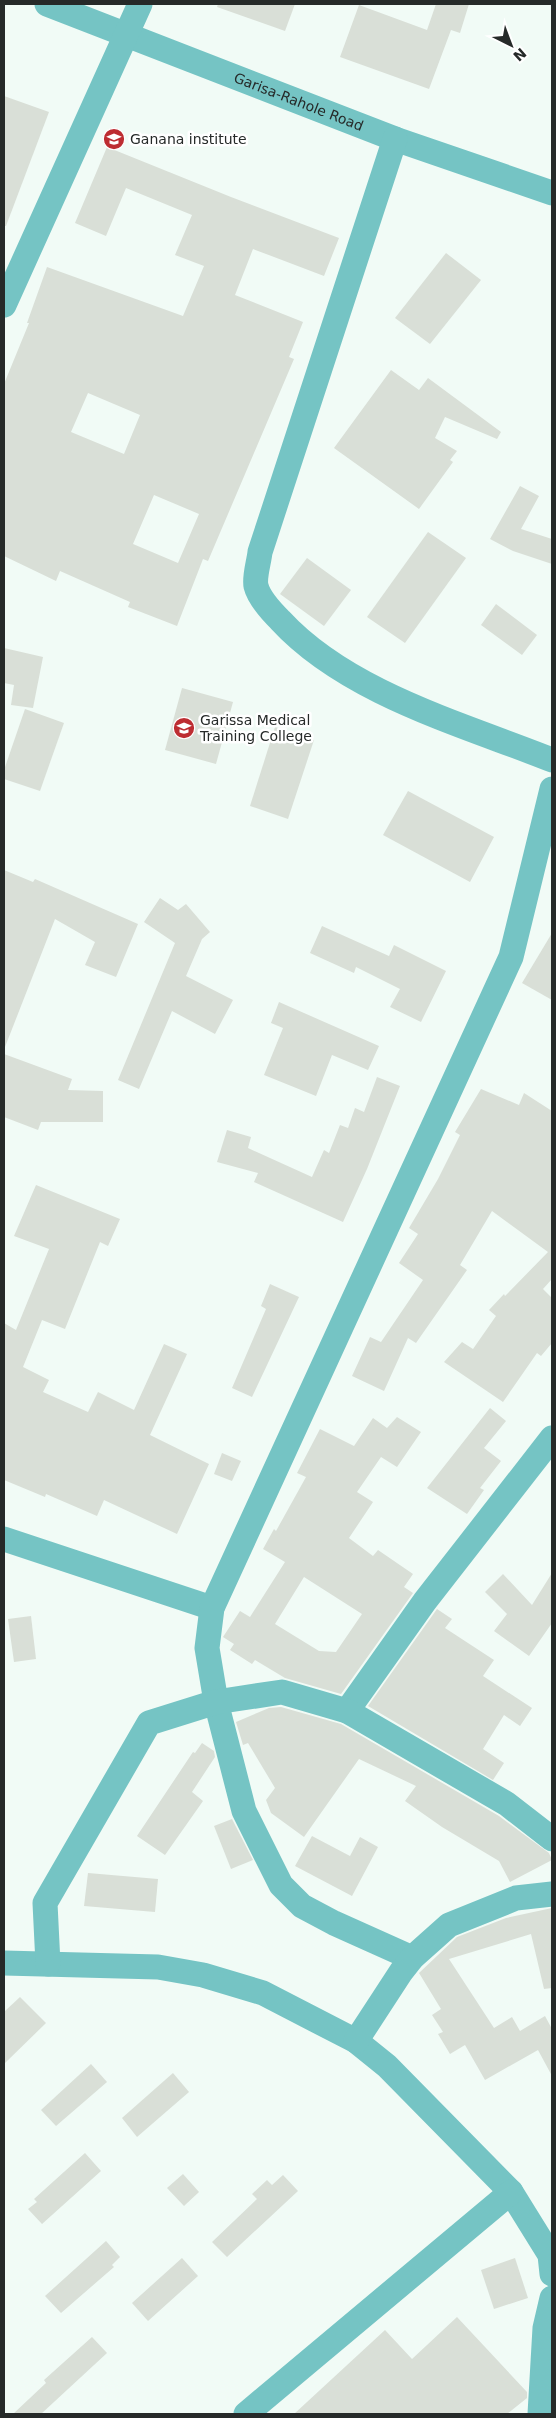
<svg xmlns="http://www.w3.org/2000/svg" width="556" height="2418" font-family="'DejaVu Sans',sans-serif">
<style>
.building{fill:#d9dfd7;fill-rule:evenodd}
.lines{fill:none;stroke-linecap:round;stroke-linejoin:round}
.street{stroke:#75c4c4;stroke-width:25}
.labels{text-anchor:middle;stroke-width:5;stroke-linejoin:round;paint-order:stroke}
.street-label{font-size:14px;fill:#262a29;stroke:#fff}
.poi-label{font-size:14px;fill:#262a29;stroke:#fff;text-anchor:start}
</style>
<rect width="100%" height="100%" fill="#f1fbf6"/>
<g class="building">
<polygon points="218,4 295,4 285,31 217,7"/>
<polygon points="436,4 469,4 460,33 451,30 429,89 340,57 359,5 427,30"/>
<polygon points="4,96 49,112 6,226 4,226"/>
<path d="M107 147 231 197 339 238 324 276 253 249 235 295 303 322 289 357 294 359 208 561 203 559 177 626 128 607 130 602 60 571 56 581 4 556V384L29 323H27L47 267 183 316 204 266 175 255 192 215 126 188 106 236 75 223ZM88 393 140 415 124 454 71 432ZM154 495 199 514 178 563 133 544Z"/>
<polygon points="446,253 481,280 430,344 395,318"/>
<polygon points="391,370 419,390 428,378 501,432 497,439 445,417 435,438 457,451 450,460 453,462 419,509 334,448"/>
<polygon points="520,486 539,496 521,529 552,539 552,564 513,551 490,539"/>
<polygon points="428,532 466,558 405,643 367,617"/>
<polygon points="307,558 351,590 324,626 280,594"/>
<polygon points="496,604 537,635 522,655 481,625"/>
<polygon points="4,648 43,657 33,708 11,705 14,685 4,683"/>
<polygon points="182,688 233,702 216,764 165,750"/>
<polygon points="25,709 64,723 40,791 4,779 4,770"/>
<polygon points="275,727 314,740 288,819 250,806"/>
<polygon points="408,791 494,837 470,882 383,835"/>
<polygon points="4,870 33,882 35,879 138,924 116,977 85,965 95,942 55,919 5,1047 4,1047"/>
<polygon points="160,898 178,910 186,904 210,932 202,939 186,976 233,1000 215,1034 172,1011 139,1089 118,1080 175,943 144,922"/>
<polygon points="322,926 389,956 394,945 446,971 421,1022 390,1007 400,989 356,967 354,973 310,953"/>
<polygon points="552,933 552,1000 522,983"/>
<polygon points="279,1002 379,1046 368,1070 332,1055 316,1096 264,1075 283,1028 271,1023"/>
<polygon points="4,1054 72,1079 68,1090 103,1091 103,1122 41,1122 38,1130 4,1117"/>
<polygon points="377,1077 400,1086 367,1169 343,1222 254,1182 258,1173 217,1162 227,1130 251,1137 248,1148 312,1177 324,1150 329,1153 340,1125 348,1128 355,1108 364,1112"/>
<polygon points="481,1089 519,1105 524,1093 552,1111 552,1279 543,1289 552,1298 552,1343 541,1356 537,1353 503,1402 444,1362 462,1342 473,1349 496,1316 489,1310 504,1294 505,1296 548,1252 492,1211 460,1265 467,1270 416,1343 408,1338 384,1391 352,1376 370,1337 381,1342 423,1280 399,1263 418,1234 409,1228 438,1179 460,1135 455,1132"/>
<polygon points="36,1185 120,1219 108,1246 100,1242 65,1329 42,1320 23,1367 49,1380 43,1392 88,1412 98,1392 134,1410 164,1344 187,1354 150,1435 209,1464 177,1534 104,1500 97,1516 46,1494 45,1497 4,1480 4,1323 16,1330 49,1249 14,1236"/>
<polygon points="270,1284 299,1297 252,1397 232,1388 266,1309 261,1306"/>
<polygon points="490,1408 506,1421 484,1448 501,1461 480,1488 484,1490 467,1514 427,1488"/>
<path d="M397 1417 421 1432 397 1467 381 1457 357 1492 373 1502 349 1538 373 1556 378 1550 413 1574 404 1587 413 1593 341 1694 285 1678 255 1660 252 1664 230 1650 234 1644 223 1637 240 1611 250 1617 285 1562 263 1549 274 1529 276 1531 306 1477 297 1473 320 1429 354 1446 373 1418 387 1428ZM304 1577 362 1614 336 1652 319 1651 275 1624Z"/>
<polygon points="222,1453 241,1461 232,1481 214,1474"/>
<polygon points="552,1573 552,1623 529,1656 494,1631 507,1614 485,1592 503,1574 532,1605"/>
<polygon points="437,1609 452,1619 445,1628 494,1660 483,1676 532,1708 520,1726 504,1715 483,1749 504,1763 493,1780 368,1706"/>
<polygon points="31,1616 36,1659 14,1662 8,1619"/>
<polygon points="281,1707 341,1724 499,1816 549,1853 552,1860 510,1882 499,1861 442,1827 405,1801 416,1786 359,1759 304,1837 271,1813 266,1800 275,1788 248,1743 243,1745 236,1722 269,1708"/>
<polygon points="202,1743 214,1751 215,1757 192,1792 203,1801 165,1855 137,1836 193,1752 195,1753"/>
<polygon points="232,1819 253,1860 231,1869 214,1826"/>
<polygon points="312,1836 350,1856 360,1837 378,1847 352,1896 295,1866"/>
<polygon points="88,1873 158,1879 155,1912 84,1906"/>
<polygon points="552,1908 552,1988 544,1989 531,1934 449,1959 494,2028 512,2017 520,2031 545,2016 552,2029 552,2076 538,2050 485,2080 465,2045 450,2054 438,2034 443,2032 432,2015 441,2009 419,1973 457,1937 506,1918"/>
<polygon points="20,1997 46,2023 4,2064 4,2012"/>
<polygon points="91,2064 107,2082 56,2126 41,2110"/>
<polygon points="173,2073 189,2092 137,2137 122,2118"/>
<polygon points="85,2153 101,2171 42,2224 28,2209 37,2202 34,2199"/>
<polygon points="183,2174 199,2192 184,2206 167,2188"/>
<polygon points="283,2175 298,2191 227,2257 212,2242 257,2199 252,2194 267,2180 272,2185"/>
<polygon points="106,2241 120,2257 112,2265 114,2267 61,2313 45,2296"/>
<polygon points="182,2258 198,2276 148,2321 132,2303"/>
<polygon points="515,2258 528,2298 494,2309 481,2270"/>
<polygon points="457,2317 527,2392 527,2398 507,2414 294,2414 385,2330 412,2359"/>
<polygon points="92,2337 107,2353 41,2414 13,2414 46,2383 44,2380"/>
</g>
<g class="lines">
<g class="street">
<path id="s1" d="M47 4 395 139 552 193"/>
<path d="M395 139 260 552C259 562 254 577 256 586 259 598 272 612 280 620 347 693 462 724 552 760"/>
<polyline points="4,305 140,4"/>
<polyline points="4,1539 212,1608"/>
<polyline points="347,1711 425,1601 552,1438"/>
<polyline points="412,1958 334,1923 302,1906 281,1885 244,1811 216,1702 207,1648 212,1608 511,957 552,789"/>
<polyline points="4,1963 158,1967 203,1975 263,1993 356,2041 387,2066 511,2192 550,2255 552,2274"/>
<polyline points="48,1964 45,1903 149,1723 216,1702 282,1692 347,1711 507,1804 552,1839"/>
<polyline points="356,2041 401,1972 412,1958 449,1925 516,1898 552,1894"/>
<polyline points="246,2414 511,2192"/>
<polyline points="540,2414 545,2328 552,2298"/>
</g>
</g>
<defs>
<g id="university-disc" transform="scale(1.125)"><circle r="9.5" fill="#bd2d32" stroke="#fff"/><path d="M0-5L7-2L0 1L-7-2ZM-4 1L0 2.5L4 1V4Q0 6-4 4Z" fill="#fff"/></g>
</defs>
<g fill-rule="evenodd">
<use href="#university-disc" x="114" y="139"/>
<use href="#university-disc" x="184" y="728"/>
</g>
<g class="labels">
<g class="street-label">
<text dy="5" stroke="none"><textPath href="#s1" startOffset="270">Garisa-Rahole Road</textPath></text>
</g>
<g class="poi-label">
<text x="130" y="144">Ganana institute</text>
<text x="200" y="725">Garissa Medical<tspan x="200" dy="16">Training College</tspan></text>
</g>
</g>
<rect width="556" height="2418" fill="none" stroke="#262a29" stroke-width="10"/>
<g transform="translate(511 45) rotate(138)" stroke="#ffffff" stroke-width="4" paint-order="stroke">
<path d="M0-4L9 19L0 12L-9 19Z" fill="#262a29"/>
<text y="-8" font-size="14" font-weight="bold" text-anchor="middle" fill="#262a29">N</text>
</g>
</svg>
